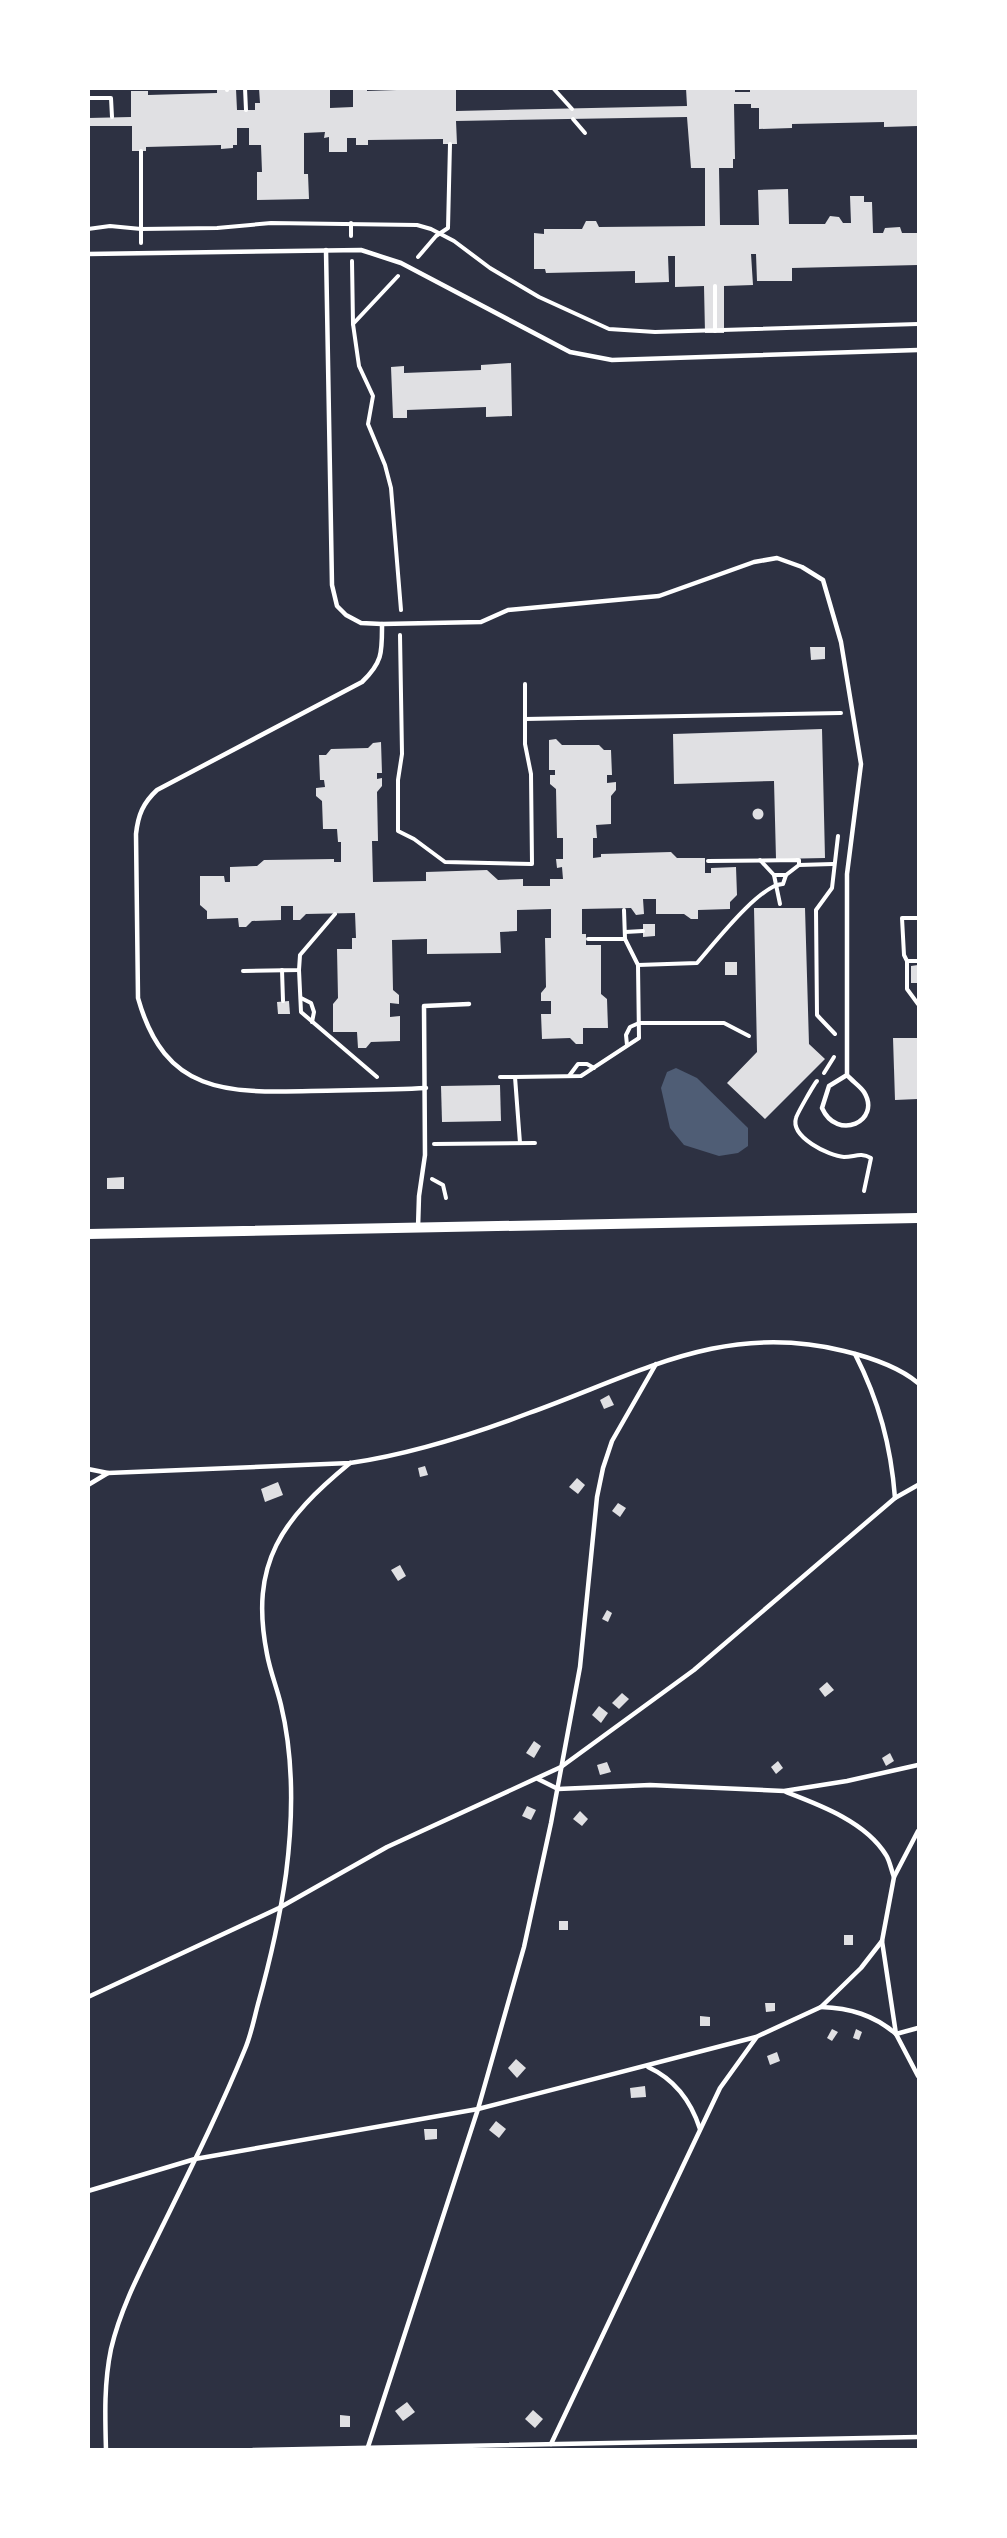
<svg xmlns="http://www.w3.org/2000/svg" width="1007" height="2538" font-family="'Roboto Serif',serif">
<style>
.water{fill:#4f5d75}
.building{fill:#e0e0e3}
.lines{fill:none;stroke-linecap:round;stroke-linejoin:round}
.path{stroke:#fff;stroke-width:4}
.service{stroke:#fff;stroke-width:4.5}
.tertiary{stroke:#fff;stroke-width:10}
</style>
<rect width="100%" height="100%" fill="#2d3142"/>
<polygon class="water" points="676,1068 697,1078 748,1128 748,1146 738,1153 719,1156 684,1145 670,1128 661,1088 667,1072"/>
<g class="building">
<polygon points="259,88 330,88 330,108 353,107 353,88 367,88 367,91 456,88 456,111 687,106 686,88 735,88 735,92 750,92 750,88 918,88 918,126 884,127 884,122 792,124 792,128 759,129 759,108 751,108 751,104 734,104 735,159 733,159 733,168 719,168 720,225 759,225 758,190 788,189 789,224 825,224 830,216 839,217 843,223 851,223 850,196 864,196 864,202 872,202 873,233 883,233 885,228 900,227 902,233 918,233 918,265 792,268 792,281 757,281 756,254 751,254 753,285 724,286 724,333 705,333 704,286 675,287 675,256 668,256 669,282 635,283 635,271 546,273 545,269 534,269 534,233 544,234 544,229 582,229 586,221 596,221 599,227 705,226 705,168 691,168 687,117 456,121 457,144 443,144 443,139 368,140 368,145 356,145 356,138 347,138 347,152 329,152 329,137 324,138 325,132 304,133 304,174 308,174 309,199 257,200 257,172 262,172 261,145 249,145 249,128 237,128 237,145 233,145 233,148 221,149 221,145 146,147 146,151 132,151 132,126 88,126 88,118 131,117 131,91 148,91 148,95 217,93 217,90 236,89 237,110 255,110 255,103 260,103"/>
<polygon points="511,363 512,416 486,417 486,407 407,410 407,418 393,418 391,367 404,366 404,373 481,370 481,365"/>
<polygon points="810,647 825,647 825,659 811,660"/>
<polygon points="822,729 825,858 776,859 774,781 674,784 673,734"/>
<polygon points="556,739 562,745 599,745 604,750 611,750 612,775 607,775 607,783 616,782 616,790 611,796 611,824 596,825 597,838 593,838 593,858 601,857 601,854 671,852 677,858 705,858 705,873 711,873 711,868 736,867 737,895 730,902 730,909 698,910 698,919 691,919 684,914 656,914 656,899 643,899 644,914 636,915 631,908 582,909 582,934 586,934 586,945 601,945 601,994 607,999 608,1028 583,1028 583,1044 576,1044 570,1038 542,1039 541,1014 551,1014 551,1001 541,1001 541,993 546,987 545,938 551,938 551,909 517,910 517,931 500,932 501,953 427,954 427,939 392,940 393,990 399,995 399,1004 390,1003 390,1017 400,1016 400,1041 371,1042 366,1048 358,1048 357,1032 333,1032 333,1004 338,998 337,949 352,949 352,938 356,938 355,913 306,914 300,920 293,920 293,906 281,906 281,920 252,921 246,927 239,927 238,918 207,919 207,911 200,905 200,876 224,876 225,882 230,882 230,867 257,866 264,860 334,859 334,862 341,862 341,842 338,842 337,829 323,829 322,801 316,796 316,788 325,787 324,780 320,780 319,755 326,755 331,749 368,748 373,743 381,742 382,773 377,773 377,779 382,778 382,786 377,792 378,841 372,841 373,882 426,881 426,872 487,870 498,880 523,879 523,886 550,886 550,879 563,879 562,867 557,868 556,859 563,859 563,838 557,838 556,789 550,784 550,775 555,775 555,770 549,770 549,740"/>
<circle cx="758" cy="814" r="5.5"/>
<polygon points="754,908 805,908 809,1044 825,1059 765,1119 727,1083 757,1052"/>
<polygon points="643,924 655,924 655,936 643,937"/>
<rect x="725" y="962" width="12" height="13"/>
<polygon points="918,965 918,983 911,983 911,966"/>
<polygon points="289,1001 290,1014 278,1014 277,1002"/>
<polygon points="893,1038 918,1038 918,1099 895,1100"/>
<polygon points="500,1085 501,1121 442,1122 441,1086"/>
<polygon points="124,1177 124,1189 107,1189 107,1178"/>
<polygon points="609,1395 614,1405 604,1409 600,1400"/>
<polygon points="425,1466 428,1475 420,1477 418,1468"/>
<polygon points="577,1478 585,1485 578,1494 569,1487"/>
<polygon points="278,1482 283,1495 265,1502 261,1489"/>
<polygon points="618,1503 626,1508 620,1517 612,1511"/>
<polygon points="400,1565 406,1576 398,1581 391,1570"/>
<polygon points="607,1610 612,1613 608,1622 602,1619"/>
<polygon points="827,1682 834,1690 825,1697 819,1689"/>
<polygon points="622,1693 629,1699 619,1709 612,1703"/>
<polygon points="599,1706 608,1713 601,1723 592,1715"/>
<polygon points="534,1741 541,1746 534,1758 526,1753"/>
<polygon points="890,1753 894,1761 886,1766 882,1758"/>
<polygon points="778,1761 783,1768 776,1774 771,1767"/>
<polygon points="607,1762 611,1772 600,1775 597,1765"/>
<polygon points="527,1806 536,1810 531,1820 522,1816"/>
<polygon points="580,1811 588,1819 582,1826 573,1819"/>
<rect x="559" y="1921" width="9" height="9"/>
<rect x="844" y="1935" width="9" height="10"/>
<polygon points="765,2003 775,2003 775,2011 766,2012"/>
<polygon points="700,2016 710,2017 710,2026 700,2026"/>
<polygon points="832,2029 838,2032 832,2041 827,2038"/>
<polygon points="856,2029 862,2032 859,2040 853,2038"/>
<polygon points="777,2052 780,2061 770,2065 767,2056"/>
<polygon points="516,2059 526,2068 517,2078 508,2068"/>
<polygon points="645,2086 646,2097 631,2098 630,2088"/>
<polygon points="496,2121 506,2129 499,2138 489,2130"/>
<polygon points="424,2129 437,2129 437,2139 425,2140"/>
<polygon points="407,2402 415,2412 403,2421 395,2411"/>
<polygon points="533,2410 543,2419 535,2428 525,2419"/>
<polygon points="340,2415 350,2416 350,2427 340,2427"/>
</g>
<g class="lines">
<g class="path">
<polyline points="227,88 227,90"/>
<polyline points="245,88 246,110"/>
<polyline points="553,88 572,109"/>
<polyline points="88,98 111,98 112,117"/>
<polyline points="573,119 585,133"/>
<polyline points="141,151 141,243"/>
<polyline points="351,223 351,236"/>
<polyline points="88,229 110,226 141,229 217,228 271,223 417,225 431,229 454,241 490,268 539,297 609,329 655,332 918,324"/>
<polyline points="418,257 436,236 448,228 450,144"/>
<polyline points="352,261 353,324"/>
<polyline points="398,276 353,324 359,366 373,396 368,424 385,465 391,488 401,610"/>
<polyline points="715,286 715,331"/>
<polyline points="400,635 402,754 398,780 398,831 414,839 445,862 532,864 531,774 525,744 525,719 841,713"/>
<polyline points="525,684 525,719"/>
<polyline points="760,860 774,875 786,875 799,865 833,864"/>
<polyline points="708,861 799,860 799,865"/>
<polyline points="774,875 780,904"/>
<polyline points="918,918 902,918 904,955 907,961 918,961"/>
<polyline points="625,932 643,931"/>
<polyline points="588,939 625,939 624,910"/>
<path d="M625 939 638 965 697 963C713 945 760 884 783 884L786 875"/>
<polyline points="907,961 907,989 918,1004"/>
<polyline points="282,970 283,1001"/>
<polyline points="299,970 301,1012 377,1077"/>
<polyline points="243,971 299,970 300,955 335,914"/>
<polyline points="301,998 311,1003 314,1012 312,1022"/>
<polyline points="835,1034 817,1015 816,910 832,888 838,836"/>
<polyline points="627,1045 626,1035 630,1027 639,1023 724,1023 749,1036"/>
<polyline points="824,1073 834,1057"/>
<polyline points="569,1076 578,1064 587,1064 594,1068"/>
<polyline points="500,1077 515,1077"/>
<path d="M817 1081C814 1084 797 1114 796 1118 790 1137 829 1156 844 1157 855 1157 860 1152 871 1158L864 1191"/>
<polyline points="520,1143 515,1077 581,1076 639,1038 638,965"/>
<polyline points="434,1144 535,1143"/>
<polyline points="432,1179 443,1185 446,1198"/>
</g>
<g class="service">
<path d="M326 250 332 585 337 606 346 615 361 623 382 624 481 622 508 610 659 596 754 562 777 558 802 567 823 580 841 642 861 764 847 874V1075C852 1081 860 1086 864 1092 882 1121 837 1142 822 1108L829 1086 847 1075"/>
<polyline points="88,254 361,250 401,263 570,352 612,360 918,350"/>
<path d="M382 624C382 652 383 662 362 682L157 790C143 803 138 815 136 834L138 998C165 1094 226 1093 311 1091 349 1090 388 1090 426 1088"/>
<polyline points="418,1228 419,1196 425,1155 424,1006 469,1004"/>
<path d="M855 1354C879 1401 891 1446 895 1498"/>
<path d="M88 1469 108 1473 350 1463C411 1454 471 1435 529 1413 638 1374 723 1321 844 1351 869 1357 898 1366 918 1383"/>
<polyline points="88,1485 108,1473"/>
<polyline points="538,1779 558,1789 650,1785 784,1791 847,1781 918,1765"/>
<path d="M786 1792C820 1805 866 1822 886 1855 890 1861 891 1870 894 1877"/>
<polyline points="918,1831 894,1877 882,1941 896,2034 918,2076"/>
<polyline points="88,1997 279,1908 387,1847 561,1767 694,1670 895,1498 918,1485"/>
<path d="M821 2007C850 2008 874 2015 896 2034L918 2028"/>
<path d="M648 2067C674 2079 691 2101 700 2129"/>
<polyline points="88,2191 195,2159 478,2109 756,2037 821,2007 861,1968 882,1941"/>
<polyline points="551,2444 720,2088 756,2038"/>
<path d="M106 2450C105 2415 104 2383 111 2349 121 2306 143 2266 162 2227 191 2168 220 2110 245 2049 251 2035 254 2019 258 2004 270 1961 280 1917 286 1874 293 1819 294 1759 281 1705 277 1688 270 1671 267 1654 249 1563 282 1519 350 1463"/>
<polyline points="253,2450 918,2437"/>
<polyline points="367,2450 478,2109 524,1947 551,1823 580,1667 597,1497 603,1468 612,1441 656,1364"/>
</g>
<polyline class="tertiary" points="88,1234 918,1218"/>
</g>
<rect width="1007" height="2538" fill="none" stroke="#ffffff" stroke-width="180"/>
</svg>
